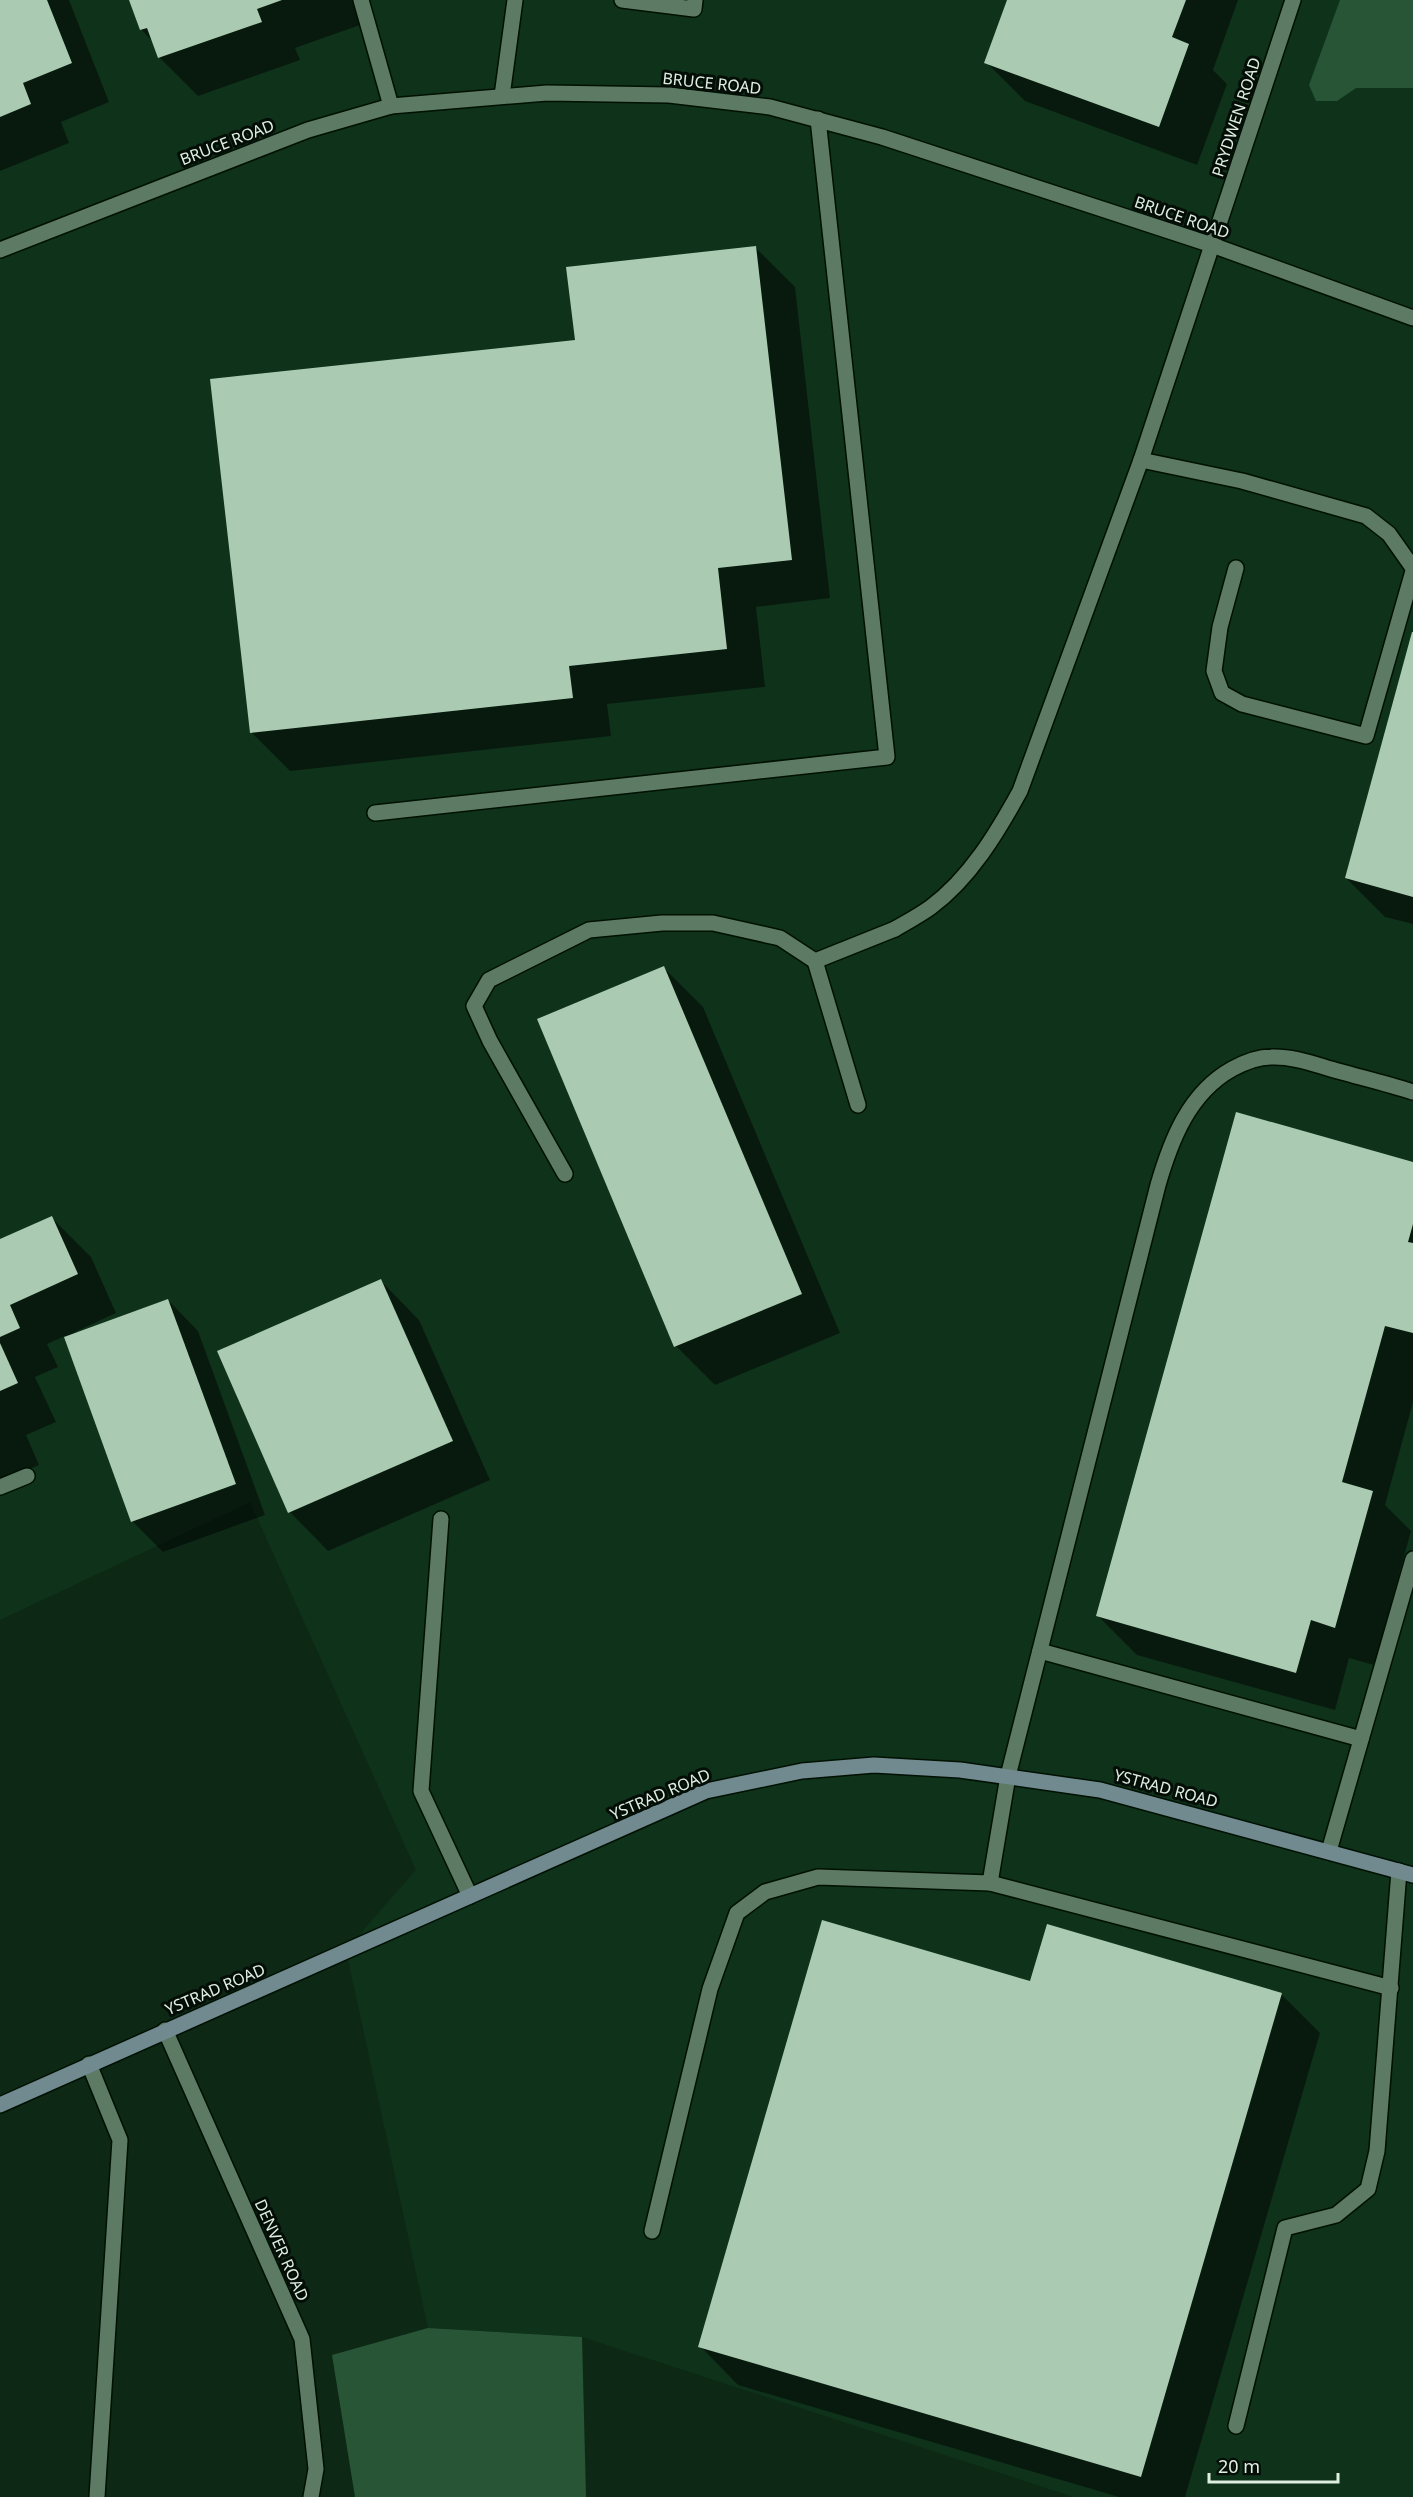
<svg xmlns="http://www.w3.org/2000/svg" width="1413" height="2497" font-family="'Noto Sans',sans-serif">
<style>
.built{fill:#0f321b}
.green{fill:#295537}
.shadow{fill:#0007}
.building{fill:#aacbb2}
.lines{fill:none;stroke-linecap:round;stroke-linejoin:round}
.lane-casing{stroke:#001103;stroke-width:18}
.street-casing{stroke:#001103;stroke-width:18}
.secondary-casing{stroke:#001103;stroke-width:18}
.lane{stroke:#5c7a64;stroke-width:15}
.street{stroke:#5c7a64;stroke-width:15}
.secondary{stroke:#708a8f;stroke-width:15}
.labels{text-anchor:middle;stroke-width:6;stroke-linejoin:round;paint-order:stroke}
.street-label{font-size:16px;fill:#deefe2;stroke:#040e07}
</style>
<rect width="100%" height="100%" fill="#0d2916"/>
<polygon class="built" points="0,0 1413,0 1413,2497 1074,2497 582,2337 428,2328 346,1950 416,1870 250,1502 0,1620"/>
<g class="green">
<polygon points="1340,0 1413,0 1413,88 1356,88 1337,101 1316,101 1309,85"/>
<polygon points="428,2328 582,2337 586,2497 355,2497 332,2355"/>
</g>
<g class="shadow">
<polygon points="0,0 69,0 109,102 61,122 69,143 0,171"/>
<polygon points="131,0 365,0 369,11 356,15 360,25 295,48 300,60 198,96 159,57 153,42 141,29"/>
<polygon points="1008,0 1238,0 1213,70 1227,84 1197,165 1025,101 986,62"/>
<polygon points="756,248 795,287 830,598 756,607 765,687 607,704 611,736 290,771 251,732 576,341"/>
<polygon points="1413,635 1413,924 1385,917 1346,878"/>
<polygon points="664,968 703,1007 840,1333 715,1385 676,1346"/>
<polygon points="1413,1163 1413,1402 1385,1505 1411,1531 1374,1665 1349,1658 1335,1710 1137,1655 1098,1616"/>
<polygon points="52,1218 91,1257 116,1313 75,1332 76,1334 168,1300 198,1331 265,1515 163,1552 132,1521 65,1336 47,1344 58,1367 35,1377 56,1422 26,1435 39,1465 0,1482 0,1241"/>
<polygon points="381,1281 419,1320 490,1480 328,1551 290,1512"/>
<polygon points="1031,1983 1281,1994 1320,2033 1185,2497 1119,2497 738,2385 700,2346"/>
</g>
<g class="building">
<polygon points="0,0 47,0 72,63 23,83 31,104 0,117"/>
<polygon points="129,0 282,0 257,9 262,22 158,58 147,28 140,30"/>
<polygon points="1007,0 1186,0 1172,37 1189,44 1159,127 984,63"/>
<polygon points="756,246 792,560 718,568 727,649 569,666 573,698 250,733 210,379 575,340 566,267"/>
<polygon points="1412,632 1413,632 1413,897 1345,878"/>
<polygon points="664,966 802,1294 674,1347 537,1019"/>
<polygon points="1236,1112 1413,1162 1413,1224 1408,1242 1413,1243 1413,1333 1385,1326 1342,1482 1373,1491 1335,1628 1311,1620 1296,1673 1096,1616"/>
<polygon points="52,1216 78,1274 10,1305 20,1328 0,1337 0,1239"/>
<polygon points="381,1279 453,1441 288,1513 217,1351"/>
<polygon points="168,1299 236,1484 131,1522 64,1337"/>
<polygon points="0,1343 18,1383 0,1391"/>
<polygon points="822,1920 1030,1981 1047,1924 1282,1993 1141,2477 698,2347"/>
</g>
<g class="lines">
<g class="lane-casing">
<g id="lane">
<polyline points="361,0 391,106"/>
<polyline points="622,0 694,9 695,0"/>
<polyline points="502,96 515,0"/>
<polyline points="1141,460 1242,481 1366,516 1389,534 1413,568"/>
<polyline points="1236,568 1220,627 1214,671 1222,693 1242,704 1366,736 1413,571"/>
<polyline points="375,813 887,757 818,119"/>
<polyline points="815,961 858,1105"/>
<polyline points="565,1174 490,1041 474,1006 489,980 589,930 662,923 713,923 780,938 815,961 895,929"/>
<polyline points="0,1487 27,1476"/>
<polyline points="441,1519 421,1791 470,1896"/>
<polyline points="1040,1651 1361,1739"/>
<polyline points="1329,1851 1413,1559"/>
<polyline points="990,1883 1391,1988"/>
<path d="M652 2231 710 1989 737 1913 765 1892 818 1877 990 1883 1008 1776 1158 1185C1171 1140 1189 1093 1232 1069 1243 1063 1258 1057 1271 1057 1294 1056 1316 1065 1338 1071 1363 1078 1388 1084 1413 1092"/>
<polyline points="1236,2426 1285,2228 1336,2215 1368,2189 1377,2151 1399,1871"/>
</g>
</g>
<g class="street-casing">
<g id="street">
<polyline points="0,250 308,130 391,106 547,93 669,95 770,107 882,137 1212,245 1413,318"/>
<path d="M895 929C907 922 920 915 931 907 970 878 997 833 1020 791L1141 460 1293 0"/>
<polyline points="165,2030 302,2339 316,2469 311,2497"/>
<polyline points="89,2064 120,2140 97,2497"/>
</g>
</g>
<g class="secondary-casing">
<polyline id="secondary" points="0,2105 706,1791 802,1771 874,1765 960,1770 1100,1790 1413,1875"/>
</g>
<use href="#lane" class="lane"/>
<use href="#street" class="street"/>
<use href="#secondary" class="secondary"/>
</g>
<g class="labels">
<g class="street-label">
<text transform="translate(712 83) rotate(6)" y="6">BRUCE ROAD</text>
<text transform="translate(1236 117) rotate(-72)" y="6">PRYDWEN ROAD</text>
<text transform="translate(227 142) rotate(-21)" y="6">BRUCE ROAD</text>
<text transform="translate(1182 217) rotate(19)" y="6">BRUCE ROAD</text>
<text transform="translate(1166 1788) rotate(15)" y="6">YSTRAD ROAD</text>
<text transform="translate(660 1794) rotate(-23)" y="6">YSTRAD ROAD</text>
<text transform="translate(215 1989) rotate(-23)" y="6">YSTRAD ROAD</text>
<text transform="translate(282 2250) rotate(66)" y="6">DENVER ROAD</text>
</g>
</g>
<path d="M1209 2473v9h129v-9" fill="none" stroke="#deefe2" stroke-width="3"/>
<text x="1218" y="2473" font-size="18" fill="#deefe2" stroke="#040e07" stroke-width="4.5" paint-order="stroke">20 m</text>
</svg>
